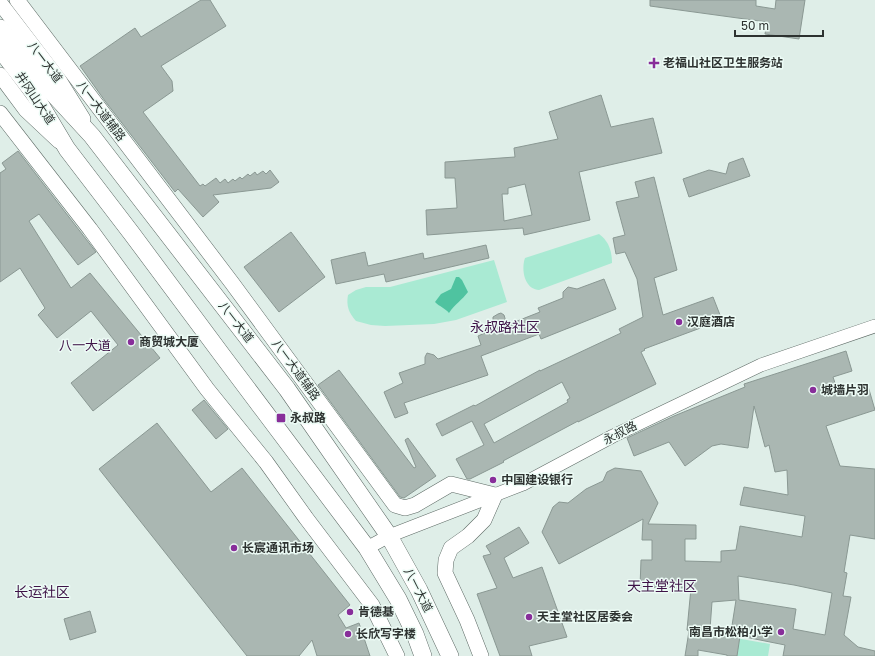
<svg xmlns="http://www.w3.org/2000/svg" width="875" height="656" font-family="'Golos Text','Noto Sans SC',sans-serif">
<style>
.green{fill:#a9ead3}
.water{fill:#4fc3a0}
.building{fill:#aab7b2;stroke:#8a9893;fill-rule:evenodd}
.lines{fill:none;stroke-linecap:round;stroke-linejoin:round}
.secondary-casing{stroke:#5d6a65;stroke-width:14}
.primary-casing{stroke:#5d6a65;stroke-width:16}
.highway-casing{stroke:#5d6a65;stroke-width:18}
.secondary{stroke:#fff;stroke-width:13}
.primary{stroke:#fff;stroke-width:15}
.highway{stroke:#fff;stroke-width:17}
.poi-dot{fill:#882e9a;stroke:#ecfbf5;stroke-width:1.5}
.labels{text-anchor:middle;stroke-width:3;stroke-linejoin:round;paint-order:stroke}
.street-label{font-size:12px;fill:#2d3230;stroke:#ecfbf5}
.poi-label{font-size:12px;font-weight:bold;fill:#2d3230;stroke:#ecfbf5;text-anchor:start}
.neighbourhood-label{font-size:13px;fill:#3e1347;stroke:#ecfbf5}
.quarter-label{font-size:14px;fill:#3e1347;stroke:#ecfbf5}
</style>
<rect width="100%" height="100%" fill="#dfeee8"/>
<g class="green">
<path d="M599 234C609 241 612 252 612 263L539 290C524 289 521 269 525 258Z"/>
<path d="M494 260 507 302 456 320 434 324 385 326 371 325 356 321C349 313 346 306 348 295L356 290 366 287H390Z"/>
<polygon points="730,637 770,644 768,656 727,656"/>
</g>
<path class="water" d="M456 277H459L462 280 468 292C462 300 455 304 449 313 445 308 440 307 435 302L441 294 451 289Z"/>
<g class="building">
<polygon points="201,0 210,0 226,26 161,66 172,81 173,91 143,112 200,186 203,184 205,186 216,178 220,183 225,179 228,183 233,179 235,181 240,177 242,179 248,174 250,176 255,172 257,175 263,171 266,174 270,170 279,182 271,188 213,195 219,202 203,217 178,189 175,192 105,101 80,66 135,28 141,37"/>
<polygon points="650,0 756,0 756,6 775,9 776,0 805,0 799,39 765,34 767,22 650,6"/>
<path d="M601 95 611 127 653 118 662 153 579 172 590 220 524 235 523 228 427 235 426 210 457 208 455 178H445V162L515 157 514 148 558 139 549 112ZM525 184 532 215 504 221 502 194H508V188Z"/>
<polygon points="18,151 96,252 78,265 39,214 29,221 71,288 90,273 160,358 93,411 71,383 118,345 91,311 57,338 38,315 45,308 20,268 0,282 0,173 6,169 2,163"/>
<polygon points="743,158 750,176 689,197 683,179 709,170 726,174 729,163"/>
<path d="M654 177 677 270 654 278 663 315 713 297 722 320 644 349 645 350 641 352 656 384 578 422V421L503 461 504 462 470 479H467L456 459 484 445 472 421 442 436 436 424 474 405 475 406 540 370V371L621 333 619 329 643 317 637 279 625 252 616 254 613 238 625 235 616 202 639 197 635 182ZM562 382 570 398 567 400 568 402 494 443 484 424Z"/>
<polygon points="291,232 325,277 279,312 244,267"/>
<polygon points="486,245 489,258 386,282 384,274 336,284 331,260 365,252 368,266 423,253 424,259"/>
<polygon points="604,279 616,309 541,339 539,334 481,356 488,375 404,403 408,413 395,418 384,392 403,383 399,373 425,364 425,357 427,353 434,355 438,359 481,345 478,336 496,328 493,321 493,317 498,314 501,313 504,315 507,325 540,312 538,308 563,298 563,292 568,287 577,289"/>
<path d="M846 351 852 371 833 377 839 395 868 386 875 410 826 426 840 466 875 469V539L850 535 844 572 847 573 843 596 851 597 844 635 858 647 875 651V656H783L785 645 740 636 737 656H727V655L698 650V656H685L689 631 687 630 691 588 640 587 641 560H652V540H642L643 519 559 564 542 532 553 507 559 502 568 503 586 489 603 481 607 472 615 468 641 471 658 503 648 524 696 525V539H685V561L721 562V551L736 550 740 526 802 537 805 516 740 505 744 487 788 495 787 470 775 472 769 445 765 447 754 406 748 448 721 444 712 446 685 466 669 442 634 456 627 438 674 416 745 387 744 384ZM738 576 794 585 832 593 825 635 793 629 796 609 739 600ZM736 600 731 632 710 629 712 602Z"/>
<polygon points="339,370 414,468 416,467 405,440 408,438 436,476 404,498 400,497 318,385"/>
<polygon points="204,400 228,429 216,439 192,410"/>
<polygon points="157,423 211,492 242,468 350,605 338,615 346,628 359,623 370,656 317,656 312,640 299,656 247,656 99,469"/>
<polygon points="519,527 529,543 504,558 513,578 542,567 567,637 529,646 532,656 500,656 477,594 497,588 483,556 491,554 486,546"/>
<polygon points="90,611 96,632 70,640 64,619"/>
</g>
<g class="lines">
<g class="secondary-casing">
<polyline id="secondary" points="367,548 389,536 523,484 613,436 761,365 875,326"/>
</g>
<g class="primary-casing">
<g id="primary">
<polyline points="17,0 232,283 395,505 405,508 415,505 451,484 495,495 484,520 468,536 451,548 446,560 445,573 467,620 481,656"/>
<polyline points="0,3 57,77 83,119"/>
<polyline points="0,75 26,110 59,141"/>
<polyline points="0,113 90,229 207,389 266,462 306,518 372,605 397,656"/>
</g>
</g>
<g class="highway-casing">
<g id="highway">
<polyline points="0,28 46,86 92,136 287,389 389,536 419,590 450,656"/>
<polyline points="0,49 33,92 67,149 132,234 222,355 367,548 398,599 415,634 423,656"/>
</g>
</g>
<use href="#secondary" class="secondary"/>
<use href="#primary" class="primary"/>
<use href="#highway" class="highway"/>
</g>
<g class="poi-dot">
<path d="M652 57h4v4h4v4h-4v4h-4v-4h-4v-4h4z"/>
<circle cx="679" cy="322" r="4"/>
<circle cx="131" cy="342" r="4"/>
<circle cx="813" cy="390" r="4"/>
<rect x="276" y="413" width="10" height="10" rx="2"/>
<circle cx="493" cy="480" r="4"/>
<circle cx="234" cy="548" r="4"/>
<circle cx="350" cy="612" r="4"/>
<circle cx="529" cy="617" r="4"/>
<circle cx="781" cy="632" r="4"/>
<circle cx="348" cy="634" r="4"/>
</g>
<g class="labels">
<g class="street-label">
<text transform="translate(45 62) rotate(53)" y="4">八一大道</text>
<text transform="translate(35 98) rotate(56)" y="4">井冈山大道</text>
<text transform="translate(101 111) rotate(53)" y="4">八一大道辅路</text>
<text transform="translate(236 322) rotate(52)" y="4">八一大道</text>
<text transform="translate(296 370) rotate(54)" y="4">八一大道辅路</text>
<text transform="translate(620 433) rotate(-27)" y="4">永叔路</text>
<text transform="translate(418 590) rotate(63)" y="4">八一大道</text>
</g>
<g class="poi-label">
<text x="663" y="67">老福山社区卫生服务站</text>
<text x="687" y="326">汉庭酒店</text>
<text x="139" y="346">商贸城大厦</text>
<text x="821" y="394">城墙片羽</text>
<text x="290" y="422">永叔路</text>
<text x="501" y="484">中国建设银行</text>
<text x="242" y="552">长宸通讯市场</text>
<text x="358" y="616">肯德基</text>
<text x="537" y="621">天主堂社区居委会</text>
<text x="773" y="636" text-anchor="end">南昌市松柏小学</text>
<text x="356" y="638">长欣写字楼</text>
</g>
<g class="neighbourhood-label">
<text x="85" y="350">八一大道</text>
</g>
<g class="quarter-label">
<text x="505" y="332">永叔路社区</text>
<text x="662" y="591">天主堂社区</text>
<text x="42" y="597">长运社区</text>
</g>
</g>
<path d="M735 30v6h88v-6" fill="none" stroke="#2d3230" stroke-width="2"/>
<text x="741" y="30" font-size="12" fill="#2d3230" stroke="#ecfbf5" stroke-width="3" paint-order="stroke">50 m</text>
</svg>
